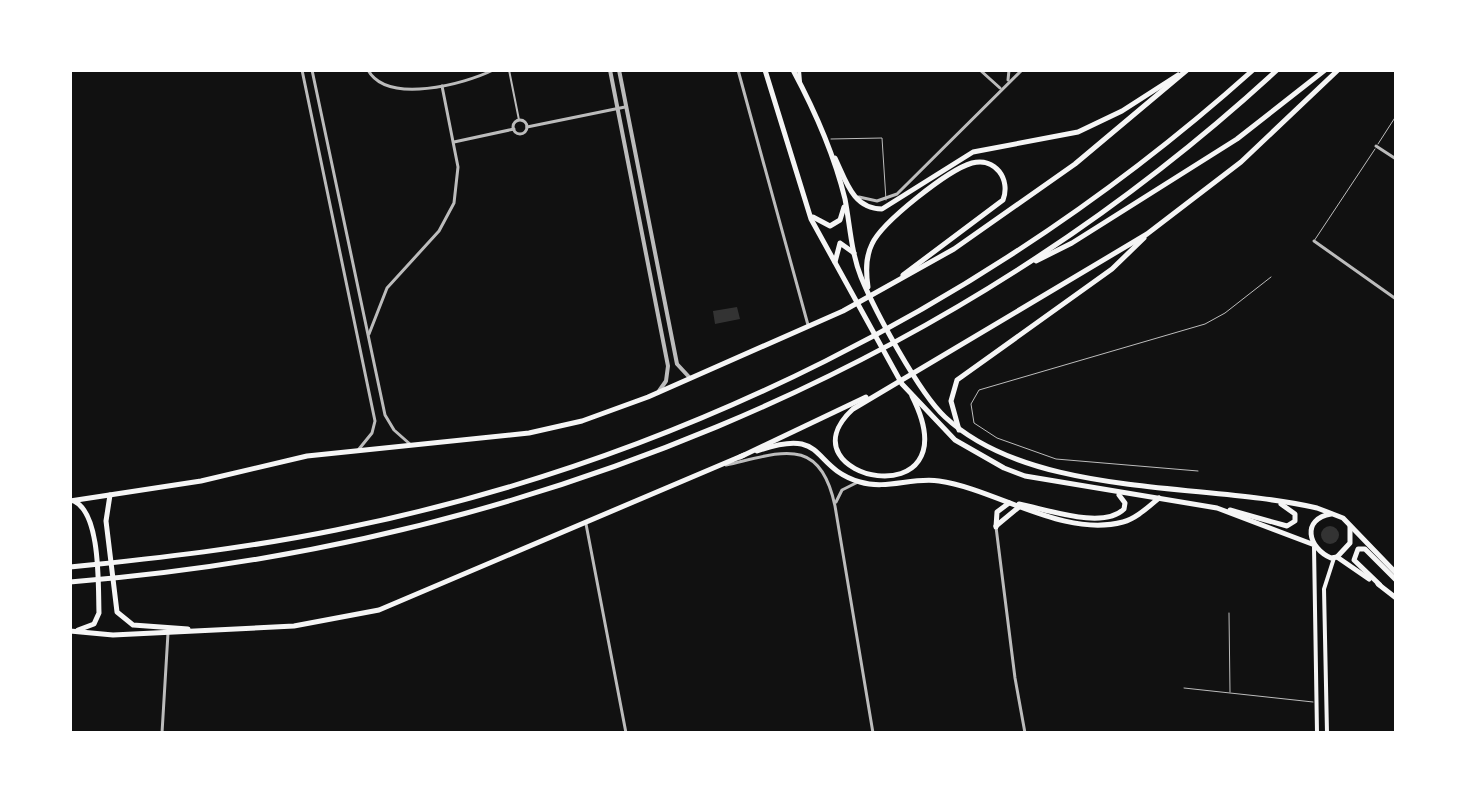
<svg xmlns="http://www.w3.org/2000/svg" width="1466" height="803" font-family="Roboto,sans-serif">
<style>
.water{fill:#333}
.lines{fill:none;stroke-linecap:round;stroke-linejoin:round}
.service{stroke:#bcbcbc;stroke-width:1}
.pedestrian{stroke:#bcbcbc;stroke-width:2}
.minor{stroke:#bcbcbc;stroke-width:3}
.tertiary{stroke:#bcbcbc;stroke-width:4}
.secondary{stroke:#f5f5f5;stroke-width:4}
.primary{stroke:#f5f5f5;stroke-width:5}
.motorway{stroke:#f5f5f5;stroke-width:5}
</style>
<rect width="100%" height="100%" fill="#111"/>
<g class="water">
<polygon points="737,307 740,319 715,324 713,311"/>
<circle cx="1330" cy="535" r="9"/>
</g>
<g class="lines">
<g class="service">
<polyline points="831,139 882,138 886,200"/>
<polyline points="1378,144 1396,116"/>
<polyline points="1314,241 1375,149"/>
<polyline points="1198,471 1056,459 997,438 974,423 971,404 979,390 1205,324 1225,313 1271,277"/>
<polyline points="1229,613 1230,692"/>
<polyline points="1184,688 1313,702"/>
</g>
<polyline class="pedestrian" points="509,70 519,120"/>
<g class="minor">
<polyline points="302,70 375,421 372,433 359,449"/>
<polyline points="312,70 385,415 394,430 411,445"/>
<path d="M368 70C387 105 465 84 493 70"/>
<polyline points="738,70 808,325"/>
<polyline points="980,70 1000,88"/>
<polyline points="1008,80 1009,70"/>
<circle cx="520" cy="127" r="7"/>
<polyline points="527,127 625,107"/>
<polyline points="454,142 514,129"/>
<polyline points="1376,146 1396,159"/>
<polyline points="859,197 877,201 897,194 1022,70"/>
<polyline points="1314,241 1396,299"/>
<polyline points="369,334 387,288 439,231 454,203 458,167 442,86"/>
<path d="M726 465C780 453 820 434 835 506L873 733"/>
<polyline points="836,502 842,490 858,482"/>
<polyline points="586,524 626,733"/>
<polyline points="996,527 1015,678 1025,733"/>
<polyline points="162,733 168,633"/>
</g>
<g class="tertiary">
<polyline points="610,70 668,366 666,381 659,391"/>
<polyline points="619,70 677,364 690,378"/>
</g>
<g class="secondary">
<polyline points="799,70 800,82"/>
<polyline points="1314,547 1317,733"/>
<polyline points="1327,733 1324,589 1334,558"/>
</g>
<g class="primary">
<polyline points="765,70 811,219 902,384 955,440 1004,468 1025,476 1217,508 1312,544"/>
<path d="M793 70C815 111 834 154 845 199 850 225 851 252 861 277 875 311 919 393 945 417 1033 499 1206 482 1317 508L1343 518 1396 573"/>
<path d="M835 158C846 181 853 209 882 209L973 152 1078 132 1122 111 1178 75"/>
<polyline points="813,217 830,226 840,220 844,207"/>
<polyline points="835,262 840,243 854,253"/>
<path d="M868 287C866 273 865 258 872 244 882 222 948 170 972 163 995 157 1011 179 1003 200L903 275"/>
<path d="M757 451C828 426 809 467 860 482 886 490 912 477 939 481 996 489 1063 538 1123 522 1137 518 1148 507 1159 498"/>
<polyline points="110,495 106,521 117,612 133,625 188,629"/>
<polyline points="70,501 201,481 307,456 529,433 582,421 648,397 843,311 954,249 1075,164 1187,70"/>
<path d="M74 501C101 514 98 585 99 613L94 624 78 630"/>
<path d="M1019 504C1046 509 1103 530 1124 509L1125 503 1119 495"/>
<polyline points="1230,510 1287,526 1295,521 1295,514 1281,504"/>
<path d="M1331 514C1301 519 1308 548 1331 558L1337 557 1350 543V526"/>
<polyline points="996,526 1019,507"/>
<polyline points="996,527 997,512 1009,503"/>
<polyline points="1337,557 1369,579"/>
<polyline points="1378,584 1396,598"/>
<polyline points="1380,585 1354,560 1358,549 1365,549 1396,580"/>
<polyline points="70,631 113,635 294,626 379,610 744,455"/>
</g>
<g class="motorway">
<polyline points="1036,261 1072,243 1237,139 1325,70"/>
<path d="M912 396C975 521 777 479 853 409L1147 234 1241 162 1338 70"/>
<polyline points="959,430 951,401 957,380 1112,269 1144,238"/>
<polyline points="740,457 866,397"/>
<path d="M70 567C160 558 248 548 336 530 676 462 995 301 1253 70"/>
<path d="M70 582C515 547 947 374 1277 70"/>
</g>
</g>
<rect width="1466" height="803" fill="none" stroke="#ffffff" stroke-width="144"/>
</svg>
